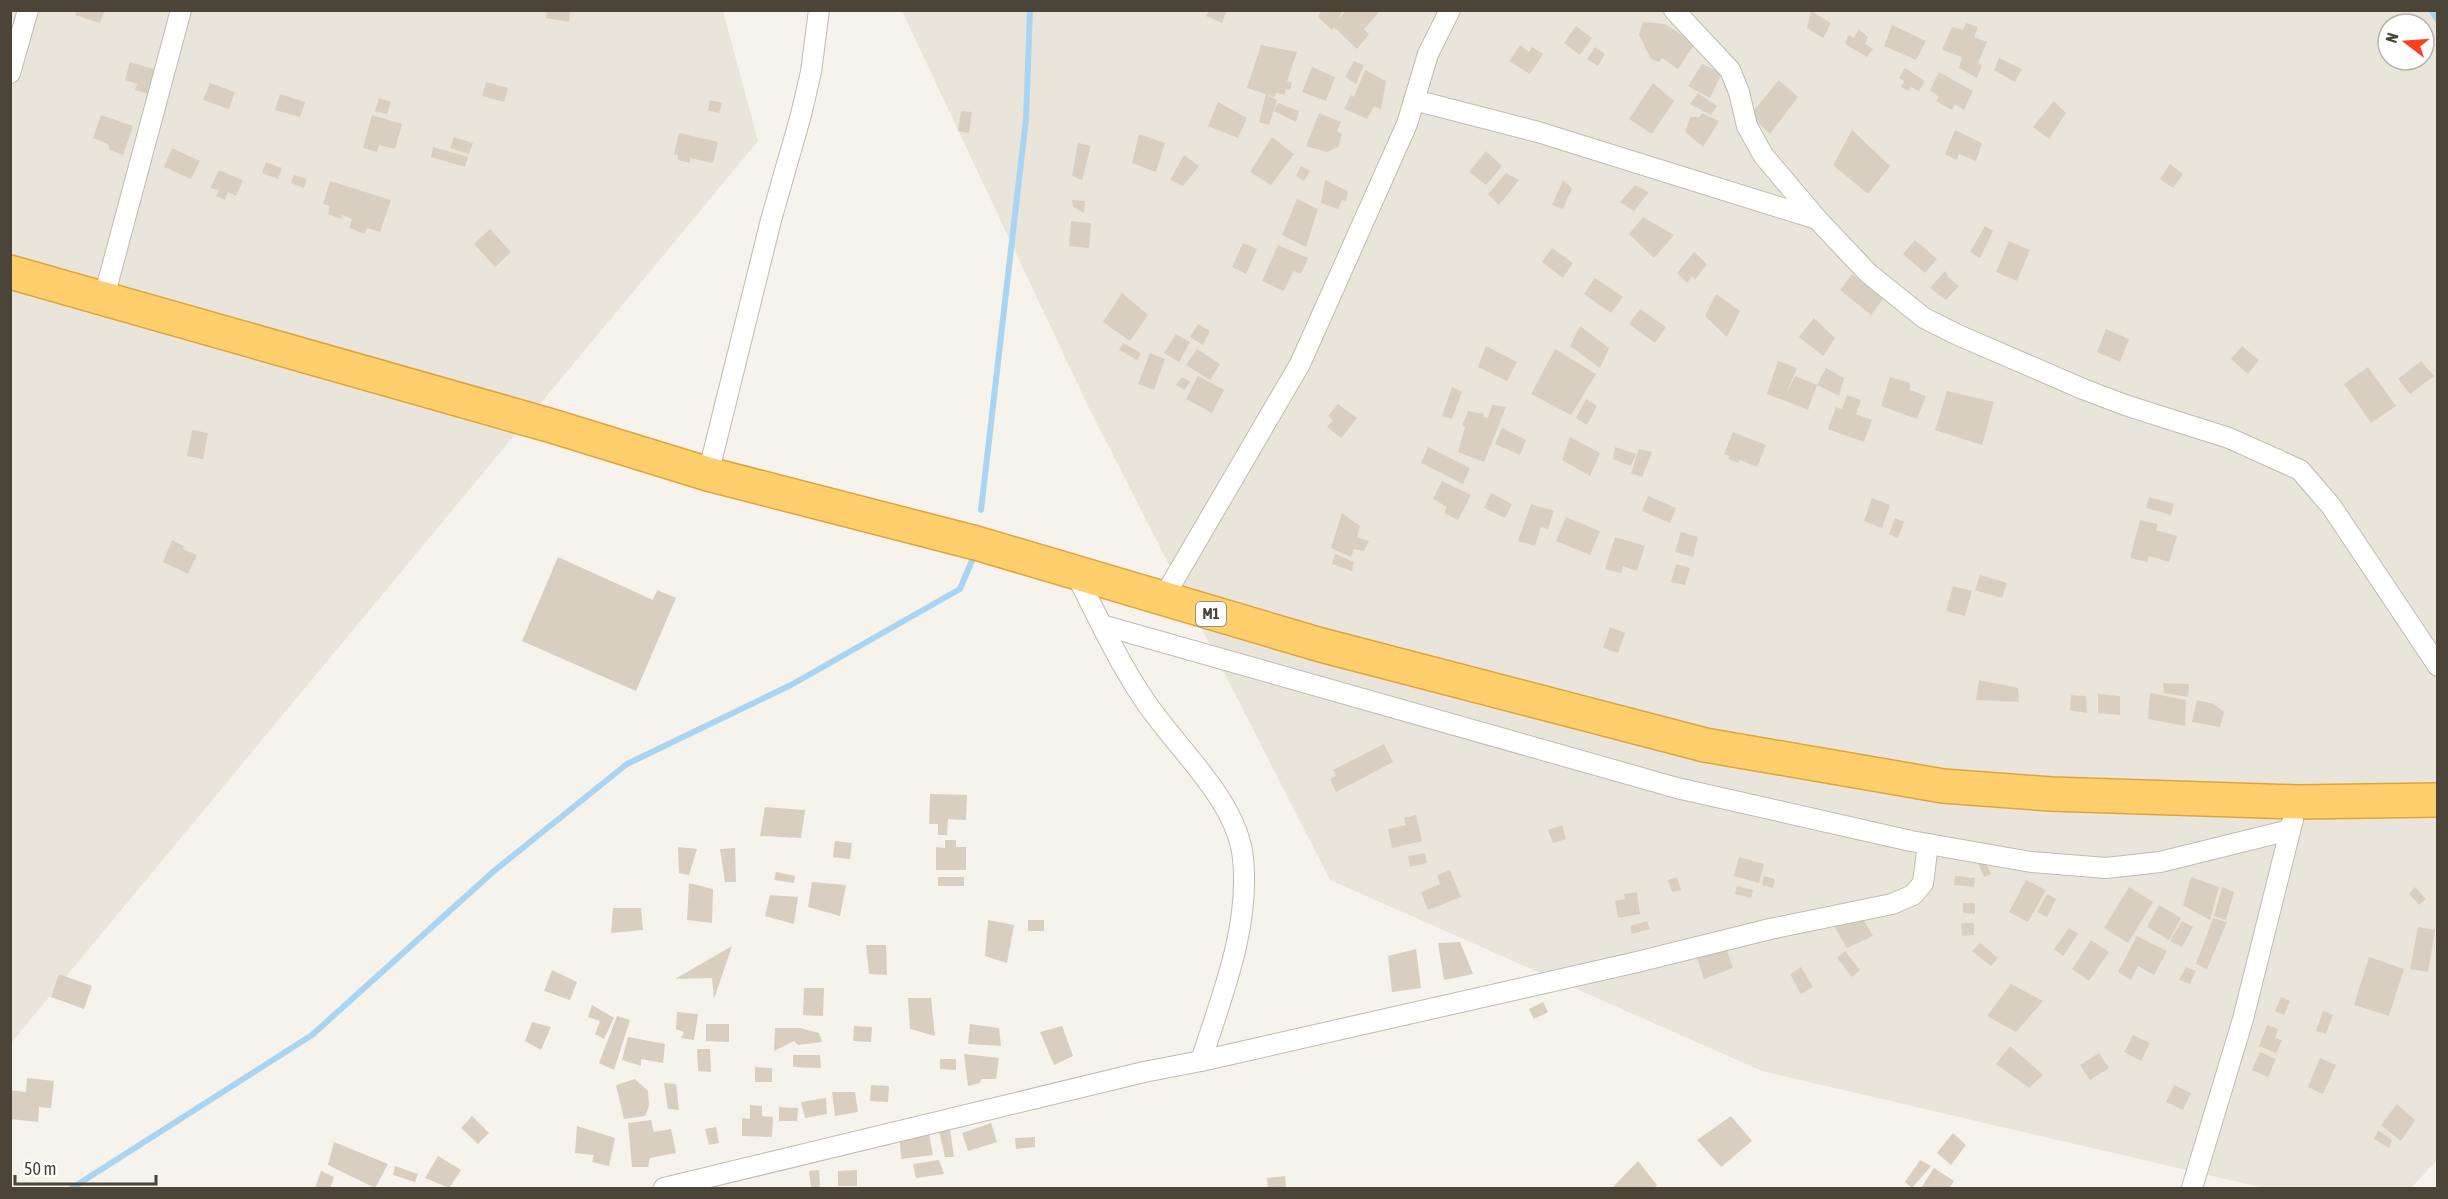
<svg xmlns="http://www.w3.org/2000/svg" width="2448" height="1199" font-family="'Asap Condensed',sans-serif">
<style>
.residential{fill:#eae5da;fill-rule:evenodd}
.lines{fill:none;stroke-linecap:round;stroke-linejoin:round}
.stream{stroke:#a9d4f2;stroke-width:6}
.building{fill:#d8cfc1}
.street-casing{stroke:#c2bbae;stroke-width:22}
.highway-casing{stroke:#e0a43c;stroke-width:36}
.street{stroke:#fff;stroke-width:20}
.highway{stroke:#ffcf6e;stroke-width:33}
.labels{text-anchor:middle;stroke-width:5;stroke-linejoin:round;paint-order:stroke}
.shield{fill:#fff;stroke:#817c74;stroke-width:1.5}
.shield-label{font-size:15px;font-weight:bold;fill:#4b4439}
</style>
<rect width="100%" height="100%" fill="#f6f3ec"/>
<g class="residential">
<polygon points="10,11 723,11 758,141 11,1043"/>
<path d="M902 11H2437V1160L2411 1188H2264L1762 1071 1330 880 1087 404ZM2388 24H2424V60H2388Z"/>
</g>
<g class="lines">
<g class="stream">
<polyline points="2431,10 2438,21"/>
<polyline points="981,510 1026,119 1030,10"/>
<polyline points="72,1188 312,1035 494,871 627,764 791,685 960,589 973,558"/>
</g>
</g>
<g class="building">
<polygon points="77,10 101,10 104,12 100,23 75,15"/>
<polygon points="547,10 571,10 569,22 546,18"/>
<polygon points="1209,10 1227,10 1222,23 1206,16"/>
<polygon points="1322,10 1343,10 1338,20 1346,10 1381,10 1364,29 1369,34 1357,49 1334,27 1332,30 1318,17"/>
<polygon points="1811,11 1831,23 1823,38 1807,28"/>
<polygon points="1643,22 1665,24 1695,43 1678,69 1662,58 1659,62 1651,59 1639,35"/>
<polygon points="1966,23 1978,27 1974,37 1987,42 1978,63 1982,65 1977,78 1959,68 1962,57 1942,50 1952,27 1963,30"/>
<polygon points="1892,25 1926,41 1916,60 1884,46"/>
<polygon points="1576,26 1592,38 1580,55 1564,43"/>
<polygon points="1859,29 1868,37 1865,44 1873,49 1867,57 1845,44 1848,35 1854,38"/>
<polygon points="1261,45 1297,52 1287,81 1292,83 1290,90 1286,89 1285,95 1276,93 1274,97 1266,94 1277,100 1269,125 1259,122 1266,94 1247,88"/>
<polygon points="1520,45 1529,52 1532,47 1543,54 1530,74 1509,61"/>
<polygon points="1595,47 1605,54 1598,66 1587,59"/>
<polygon points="1999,58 2022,69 2015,82 1994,70"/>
<polygon points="1354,61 1364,65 1356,84 1345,77"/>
<polygon points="130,62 156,70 148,94 135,90 137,84 125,80"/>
<polygon points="1702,64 1722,73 1710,98 1688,86"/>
<polygon points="1312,67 1335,77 1326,101 1302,92"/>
<polygon points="1905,68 1925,81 1919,91 1911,87 1908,91 1901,87 1904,81 1899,78"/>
<polygon points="1365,70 1386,81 1381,109 1374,106 1367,119 1344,109 1351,95 1354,97"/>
<polygon points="1939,72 1973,91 1964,110 1955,104 1952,110 1936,101 1939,97 1930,90"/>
<polygon points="1779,80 1798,97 1770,134 1750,115"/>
<polygon points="486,82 508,88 504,102 482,96"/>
<polygon points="210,83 235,92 229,109 203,100"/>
<polygon points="1653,83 1674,101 1652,134 1629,119"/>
<polygon points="1698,93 1717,106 1711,115 1690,104"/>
<polygon points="280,94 305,102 300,117 275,110"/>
<polygon points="379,98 391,102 387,114 375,111"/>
<polygon points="710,100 722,103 719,113 708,110"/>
<polygon points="2054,101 2066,113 2049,139 2033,127"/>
<polygon points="1218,102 1247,118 1238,138 1208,126"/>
<polygon points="1278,103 1299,111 1296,122 1274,111"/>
<polygon points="961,111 972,112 969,133 958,131"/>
<polygon points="1319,113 1341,122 1337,131 1342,134 1338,147 1327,152 1306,146"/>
<polygon points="1702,113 1719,121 1703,147 1685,132 1690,117 1699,117"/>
<polygon points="101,115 133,126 123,155 110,150 108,144 93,138"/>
<polygon points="372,115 402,124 395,149 379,145 377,152 363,148"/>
<polygon points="1852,130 1890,166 1868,194 1833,165"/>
<polygon points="1955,130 1982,143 1976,161 1959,154 1957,160 1945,154"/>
<polygon points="679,133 718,142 713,163 690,158 690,163 678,160 678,155 674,154"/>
<polygon points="1139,134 1165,143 1156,172 1132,163"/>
<polygon points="454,137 473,143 469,154 450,148"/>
<polygon points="1272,137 1294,154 1271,185 1250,172"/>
<polygon points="1078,143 1091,146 1082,180 1072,176"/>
<polygon points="433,147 468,157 465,167 431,157"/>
<polygon points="172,148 200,161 191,179 164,167"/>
<polygon points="1486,151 1502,166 1486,185 1469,172"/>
<polygon points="1184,155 1199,166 1183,186 1170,180"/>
<polygon points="266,162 282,168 278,179 262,173"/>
<polygon points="2170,164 2183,174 2173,188 2160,179"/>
<polygon points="1301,166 1310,171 1304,181 1296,176"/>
<polygon points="219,170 243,180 236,196 228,192 225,200 216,196 219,190 210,188"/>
<polygon points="1506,173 1519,180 1499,205 1488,194"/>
<polygon points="294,175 307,179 304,188 291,183"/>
<polygon points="1325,180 1348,191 1346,201 1342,200 1338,209 1321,203"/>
<polygon points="1563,180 1572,188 1563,209 1552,205"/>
<polygon points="330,181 391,200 380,232 367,228 365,234 349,228 352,219 342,215 341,219 328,214 330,206 323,204"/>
<polygon points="1635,185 1649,192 1634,211 1620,202"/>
<polygon points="1297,199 1318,209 1306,247 1282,235"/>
<polygon points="1072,200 1085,201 1084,213 1073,207"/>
<polygon points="1643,217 1674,235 1654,258 1629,234"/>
<polygon points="1071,221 1091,223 1089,248 1069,246"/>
<polygon points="1985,226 1993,231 1980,258 1970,252"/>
<polygon points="490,229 511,252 495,267 474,244"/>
<polygon points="1915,240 1937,259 1925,273 1903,254"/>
<polygon points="2009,241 2030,250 2017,281 1996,272"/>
<polygon points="1243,243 1257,249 1246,274 1232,267"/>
<polygon points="1278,245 1308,258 1301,274 1293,271 1284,291 1262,281"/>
<polygon points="1552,248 1573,263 1563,278 1542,262"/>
<polygon points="1694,252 1707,264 1695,280 1692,276 1687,283 1677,273"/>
<polygon points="1945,271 1949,278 1959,286 1946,300 1930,288"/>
<polygon points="1852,274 1883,299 1871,315 1840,290"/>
<polygon points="1595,278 1623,297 1611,313 1584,294"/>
<polygon points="1122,293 1148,315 1130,341 1103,322"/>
<polygon points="1716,294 1740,311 1727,337 1705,316"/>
<polygon points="1640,309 1666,327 1655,343 1629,324"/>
<polygon points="1814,318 1835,338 1823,356 1799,337"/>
<polygon points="1198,324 1210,331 1203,345 1190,337"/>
<polygon points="1580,326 1609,348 1600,368 1570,346"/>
<polygon points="2106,329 2129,339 2120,362 2097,352"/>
<polygon points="1176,334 1190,342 1179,362 1164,353"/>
<polygon points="1123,343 1141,353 1137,360 1119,350"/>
<polygon points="1486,346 1517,362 1507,381 1478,367"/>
<polygon points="2242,346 2259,360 2248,374 2231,359"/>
<polygon points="1197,349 1220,364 1210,380 1186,365"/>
<polygon points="1555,349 1596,374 1571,415 1531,394"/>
<polygon points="1150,353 1165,359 1154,390 1138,384"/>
<polygon points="1778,361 1797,368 1785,396 1795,376 1817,385 1826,368 1844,378 1839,396 1817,385 1808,410 1767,394"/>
<polygon points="2421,361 2434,376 2410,394 2398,379"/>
<polygon points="2368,367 2396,406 2371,423 2344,384"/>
<polygon points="1198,376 1224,390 1212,413 1186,399"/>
<polygon points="1182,377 1190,382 1184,390 1176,385"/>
<polygon points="1890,377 1910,383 1910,390 1926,396 1917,419 1881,406"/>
<polygon points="1452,387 1462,392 1452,419 1442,416"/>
<polygon points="1947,391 1994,402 1982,445 1935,430"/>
<polygon points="1847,395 1861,400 1856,414 1872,420 1864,442 1828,429 1836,407 1842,409"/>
<polygon points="1586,399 1597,406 1587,425 1576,418"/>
<polygon points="1338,404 1357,418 1341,438 1327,427 1333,420 1328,416"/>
<polygon points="1492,405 1506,407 1484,462 1458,452 1465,427 1462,426 1468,411 1484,414 1483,417 1488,418"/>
<polygon points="1502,428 1526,440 1520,455 1495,444"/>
<polygon points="192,430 208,433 203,459 187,456"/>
<polygon points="1733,432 1766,445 1757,467 1740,460 1738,463 1728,459 1730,456 1724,454"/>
<polygon points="1570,437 1600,453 1590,476 1562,460"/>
<polygon points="1428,447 1470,468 1463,484 1421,463"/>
<polygon points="1615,447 1636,454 1631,466 1613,459"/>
<polygon points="1639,449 1652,452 1642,477 1631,473"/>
<polygon points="1442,481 1471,495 1458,520 1444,513 1447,507 1433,499"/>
<polygon points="1491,493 1512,504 1505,518 1484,508"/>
<polygon points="1648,496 1676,508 1670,523 1642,511"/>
<polygon points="2149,497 2174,504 2171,515 2146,508"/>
<polygon points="1872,498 1890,505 1882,528 1864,521"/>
<polygon points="1531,504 1554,511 1548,529 1541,527 1535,546 1518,541"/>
<polygon points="1342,513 1360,526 1357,537 1369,541 1364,551 1354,549 1351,557 1331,548"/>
<polygon points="1566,517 1600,531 1590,555 1556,541"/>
<polygon points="1895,518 1904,522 1898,538 1889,534"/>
<polygon points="2140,520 2158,524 2156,530 2177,536 2169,562 2149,556 2147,562 2130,558"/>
<polygon points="1681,532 1698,537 1693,557 1675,552"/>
<polygon points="1615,537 1645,546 1637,571 1623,566 1621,573 1605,569"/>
<polygon points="172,540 184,546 183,549 197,555 188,574 163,562"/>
<polygon points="1335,554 1354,562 1352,571 1332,564"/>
<polygon points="558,557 653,600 657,590 676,598 636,691 522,641"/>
<polygon points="1676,564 1690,568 1685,585 1671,582"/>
<polygon points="1980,575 2007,583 2002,598 1975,590"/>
<polygon points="1953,586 1972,591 1965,616 1946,611"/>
<polygon points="1610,627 1625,633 1618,653 1603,648"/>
<polygon points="1979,680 2018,688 2019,702 1976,700"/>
<polygon points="2163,683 2189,684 2188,697 2164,693"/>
<polygon points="2150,693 2186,700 2185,726 2148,719"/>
<polygon points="2098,694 2120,696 2120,715 2098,713"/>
<polygon points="2071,695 2086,696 2087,713 2070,710"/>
<polygon points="2197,700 2214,704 2224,712 2220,727 2192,722"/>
<polygon points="1384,744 1393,762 1336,792 1330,779 1336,776 1333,770"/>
<polygon points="930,794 967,795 966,820 948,819 947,835 938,835 938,824 929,824"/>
<polygon points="765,807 805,810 801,838 760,836"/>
<polygon points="1416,815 1422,841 1392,848 1388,829 1406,825 1404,818"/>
<polygon points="1562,825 1566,839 1553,843 1548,830"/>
<polygon points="945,840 956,840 956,847 966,847 966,870 936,870 936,847 945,848"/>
<polygon points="835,841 852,843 850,859 833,857"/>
<polygon points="678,847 697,849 689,875 679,873"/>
<polygon points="735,848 736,882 725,882 720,849"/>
<polygon points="1425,853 1427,863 1410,867 1408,856"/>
<polygon points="1739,857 1764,864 1759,883 1734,876"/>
<polygon points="1985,860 1991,874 1984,877 1978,863"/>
<polygon points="1450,870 1461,897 1428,910 1421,892 1440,884 1437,875"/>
<polygon points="776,872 795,876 794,883 774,880"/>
<polygon points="1764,876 1775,879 1773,888 1762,885"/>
<polygon points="1955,876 1975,878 1974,887 1954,885"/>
<rect x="938" y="877" width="26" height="9"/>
<polygon points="1677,877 1681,890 1672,892 1668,880"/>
<polygon points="2191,877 2219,887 2210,920 2183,905"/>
<polygon points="2026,880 2046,890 2028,922 2009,912"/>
<polygon points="812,882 846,885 840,916 808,907"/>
<polygon points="689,883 713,889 712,923 687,920"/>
<polygon points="1737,886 1753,890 1751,898 1735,894"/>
<polygon points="2129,887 2153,902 2128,943 2104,928"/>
<polygon points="2222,887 2234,892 2226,920 2214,916"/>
<polygon points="2415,887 2426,899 2419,905 2409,894"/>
<polygon points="1637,892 1640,914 1618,918 1615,901 1625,899 1624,894"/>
<polygon points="2047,894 2056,899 2047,917 2037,912"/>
<polygon points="770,895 798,897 794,924 765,916"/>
<polygon points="1963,903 1975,903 1975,914 1963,913"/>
<polygon points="2159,905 2181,918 2169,940 2147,927"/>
<polygon points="613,908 641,908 643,930 611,933"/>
<polygon points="1861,916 1873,936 1847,948 1834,926"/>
<polygon points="2213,918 2227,922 2207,969 2196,964"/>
<polygon points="988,920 1014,925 1007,963 985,956"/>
<rect x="1028" y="920" width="16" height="11"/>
<polygon points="1647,921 1650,929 1632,934 1630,926"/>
<polygon points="2182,921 2193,927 2182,947 2170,941"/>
<polygon points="1961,923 1974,923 1974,935 1962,936"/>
<polygon points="2418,927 2435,930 2428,972 2410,969"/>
<polygon points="2069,928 2078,934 2063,956 2054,949"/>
<polygon points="2137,936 2167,951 2154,975 2138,966 2131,980 2118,972"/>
<polygon points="2091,940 2109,952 2089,981 2072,969"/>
<polygon points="1724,941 1733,968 1704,979 1697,958 1712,952"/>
<polygon points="1460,942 1473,974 1444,980 1438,943"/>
<polygon points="1980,943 1998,958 1991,966 1972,951"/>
<polygon points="866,945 886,945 887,975 869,974"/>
<polygon points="732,946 714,999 712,978 675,979"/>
<polygon points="1416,949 1421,988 1392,992 1388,956"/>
<polygon points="1845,951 1860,970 1852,977 1837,958"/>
<polygon points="2369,957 2404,969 2389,1016 2354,1005"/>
<polygon points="1801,967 1813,987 1801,994 1790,974"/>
<polygon points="2186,967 2196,971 2190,984 2179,980"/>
<polygon points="552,970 577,982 570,1000 544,991"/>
<polygon points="59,974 92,986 84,1009 51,997"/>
<polygon points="2011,984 2043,1001 2016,1032 1987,1016"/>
<polygon points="804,988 824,988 823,1016 803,1015"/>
<polygon points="2281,997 2290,1001 2284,1015 2275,1011"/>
<polygon points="908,998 931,998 935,1036 910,1029"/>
<polygon points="1543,1002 1548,1012 1534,1019 1529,1009"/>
<polygon points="592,1005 614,1018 604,1039 595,1034 600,1021 588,1017"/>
<polygon points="2323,1011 2333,1015 2326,1034 2316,1031"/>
<polygon points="677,1012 698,1014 694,1040 681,1038 684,1032 676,1029"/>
<polygon points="617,1016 630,1020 614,1070 599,1063"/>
<polygon points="532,1022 551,1027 541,1050 525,1041"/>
<polygon points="706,1024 729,1024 729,1042 706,1041"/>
<polygon points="970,1024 999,1028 1001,1046 968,1044"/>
<polygon points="2267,1025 2278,1029 2275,1038 2282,1040 2276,1053 2259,1046"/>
<polygon points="854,1026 872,1027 871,1042 853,1041"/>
<polygon points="1062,1026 1073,1056 1054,1065 1040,1032"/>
<polygon points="775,1028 800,1028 819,1033 822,1042 798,1045 794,1041 774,1051"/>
<polygon points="2133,1035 2150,1043 2141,1061 2124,1052"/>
<polygon points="628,1037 665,1044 663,1063 641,1059 641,1066 622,1060"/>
<polygon points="2010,1046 2043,1075 2029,1088 1996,1064"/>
<polygon points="697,1049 710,1049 711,1072 698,1071"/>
<polygon points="2260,1052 2276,1059 2268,1077 2252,1070"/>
<polygon points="2099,1053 2109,1068 2090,1080 2080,1065"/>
<polygon points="964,1054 999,1058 996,1079 981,1079 980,1083 968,1086"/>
<polygon points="793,1055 820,1055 821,1068 793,1067"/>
<polygon points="2320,1058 2336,1065 2323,1094 2308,1087"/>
<polygon points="940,1059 956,1059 956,1070 940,1069"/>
<polygon points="755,1067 772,1068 772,1082 755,1082"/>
<polygon points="27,1078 54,1081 51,1108 39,1107 38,1122 10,1119 10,1090 26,1092"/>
<polygon points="635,1079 648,1091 649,1106 645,1116 624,1119 616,1085"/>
<polygon points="664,1083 676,1084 679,1110 668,1109"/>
<polygon points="871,1085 889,1086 888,1102 870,1101"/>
<polygon points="2174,1085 2191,1093 2183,1110 2166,1102"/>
<polygon points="832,1092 855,1092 858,1112 835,1116"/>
<polygon points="826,1098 827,1114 805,1118 801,1102"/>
<polygon points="2397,1104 2415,1120 2401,1141 2381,1125"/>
<polygon points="750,1105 762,1106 762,1116 773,1117 772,1137 742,1136 742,1118 750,1119"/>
<polygon points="779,1107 798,1108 797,1121 779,1121"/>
<polygon points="472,1116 489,1133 478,1144 461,1128"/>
<polygon points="1731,1116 1752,1141 1721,1167 1697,1140"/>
<polygon points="651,1120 654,1132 671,1129 676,1153 650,1158 648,1167 632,1167 628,1123"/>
<polygon points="991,1123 997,1142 968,1151 962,1133"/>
<polygon points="577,1126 615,1138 609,1166 592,1162 594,1155 575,1153"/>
<polygon points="716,1127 719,1143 709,1145 705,1129"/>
<polygon points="928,1129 933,1155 901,1159 900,1142"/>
<polygon points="950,1129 954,1157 945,1157 939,1131"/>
<polygon points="2378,1130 2392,1140 2389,1148 2374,1139"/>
<polygon points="1953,1133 1966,1145 1951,1165 1937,1153"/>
<polygon points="1035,1137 1035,1147 1016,1149 1015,1138"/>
<polygon points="334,1142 388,1164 375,1188 328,1165"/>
<polygon points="438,1156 461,1170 449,1188 425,1178"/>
<polygon points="939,1160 944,1174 916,1178 913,1164"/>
<polygon points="1920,1160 1931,1166 1912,1188 1905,1182"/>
<polygon points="1638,1161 1657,1185 1654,1188 1612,1188"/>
<polygon points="395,1166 418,1174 415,1182 393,1175"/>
<polygon points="1934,1168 1954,1181 1949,1188 1921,1188"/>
<polygon points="819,1170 820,1188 811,1188 809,1171"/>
<polygon points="857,1170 857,1186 838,1186 838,1171"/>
<polygon points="321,1171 334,1177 330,1188 315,1188"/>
<polygon points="1285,1176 1286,1188 1268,1188 1267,1178"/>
</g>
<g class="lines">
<g class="street-casing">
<g id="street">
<polyline points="1674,10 1730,70 1739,92 1747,126 1763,155 1817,219 1868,273 1924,318 1958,335 2083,389 2125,405 2229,438 2300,470 2331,506 2438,666"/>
<polyline points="10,73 28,10"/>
<polyline points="1414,100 1538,132 1817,219"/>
<polyline points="104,297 181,10"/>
<polyline points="708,474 771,220 801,115 811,72 819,10"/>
<polyline points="1162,600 1300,364 1407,124 1428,54 1450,10"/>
<polyline points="1102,625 1677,788 1911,841 2031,862 2106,868 2160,862 2290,830"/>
<polyline points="1201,1061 1637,962 1770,929 1892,904 1913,895 1923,883 1928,844"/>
<path d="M664 1188 1144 1072 1201 1061C1222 995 1250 928 1243 858 1237 799 1174 746 1143 698 1117 659 1097 616 1076 574"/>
<polyline points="2192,1188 2243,1019 2293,819"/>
</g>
</g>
<g class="highway-casing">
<polyline id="highway" points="10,272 552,426 708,474 976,543 1321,645 1705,745 1943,786 2051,794 2298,802 2438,800"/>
</g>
<use href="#street" class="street"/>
<use href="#highway" class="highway"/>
</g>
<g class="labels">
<rect class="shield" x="1196" y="602" width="30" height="24" rx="4.5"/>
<g class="shield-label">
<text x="1211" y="619">M1</text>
</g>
</g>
<rect width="2448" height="1199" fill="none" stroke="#4b4439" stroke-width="24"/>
<g transform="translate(2406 42) rotate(287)"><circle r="28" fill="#ffffff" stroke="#b7b4b0" stroke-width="1.5"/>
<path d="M0-4.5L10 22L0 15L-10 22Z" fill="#fc3f1d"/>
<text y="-9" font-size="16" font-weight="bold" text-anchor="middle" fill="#4b4439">N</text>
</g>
<path d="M15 1175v9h141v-9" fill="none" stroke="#4b4439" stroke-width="3"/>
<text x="24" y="1175" font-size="18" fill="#4b4439" stroke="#ffffff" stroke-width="4.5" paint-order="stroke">50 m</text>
</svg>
